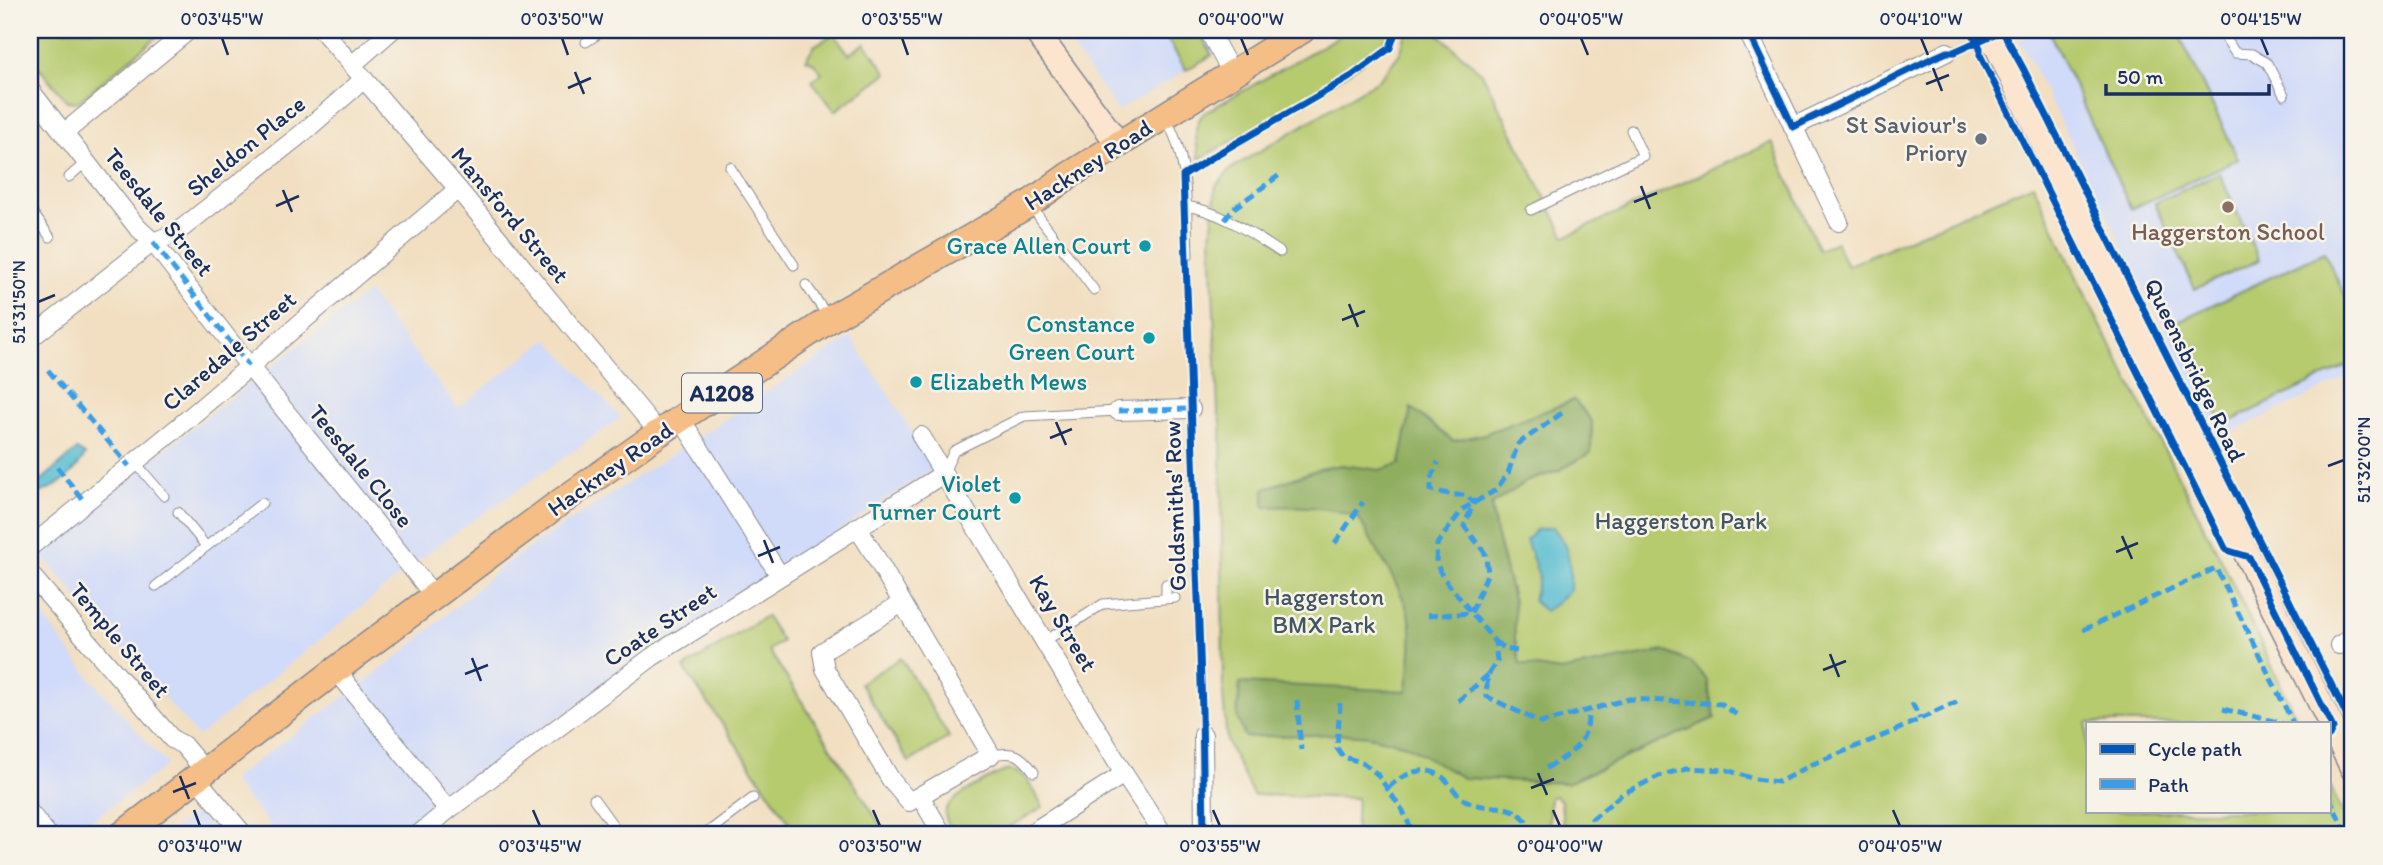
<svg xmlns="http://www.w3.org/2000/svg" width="2383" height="865" font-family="Itim,sans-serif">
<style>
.built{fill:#d0daf9}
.green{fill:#b6ca6e;stroke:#687c66;stroke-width:2}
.forest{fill:#90ae61;stroke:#566e60;stroke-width:2}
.water{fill:#52bbd0;stroke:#367597;stroke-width:2}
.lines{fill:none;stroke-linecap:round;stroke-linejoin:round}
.lane-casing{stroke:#868790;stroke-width:11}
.street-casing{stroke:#868790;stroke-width:20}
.secondary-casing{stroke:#868790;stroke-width:27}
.primary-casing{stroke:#868790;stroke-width:29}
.lane{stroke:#fff;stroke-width:9}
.street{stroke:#fff;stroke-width:18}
.secondary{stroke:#fbe5cf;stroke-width:24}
.primary{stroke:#f6be87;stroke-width:26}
.quiet{stroke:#3b9de6;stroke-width:5;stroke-dasharray:10 5;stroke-linecap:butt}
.cycleway-casing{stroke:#f7f3e8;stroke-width:11}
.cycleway{stroke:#0057b8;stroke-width:7}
.ticks{fill:none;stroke:#1b2f5e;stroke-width:2.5}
.worship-dot{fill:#6b7280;stroke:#f7f3e8;stroke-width:2.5}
.education-dot{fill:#8d6e63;stroke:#f7f3e8;stroke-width:2.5}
.culture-dot{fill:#0f9aa8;stroke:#f7f3e8;stroke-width:2.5}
.labels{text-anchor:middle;stroke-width:5;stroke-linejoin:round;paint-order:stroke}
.shield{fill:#f7f3e8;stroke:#5d6a87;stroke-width:2}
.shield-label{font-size:23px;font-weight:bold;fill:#1b2f5e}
.worship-label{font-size:24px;fill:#5b616d;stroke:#f7f3e8;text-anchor:end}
.street-label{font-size:24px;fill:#1b2f5e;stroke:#f7f3e8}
.education-label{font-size:24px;fill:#785e54;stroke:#f7f3e8}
.culture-label{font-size:24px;fill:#0d838f;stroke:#f7f3e8;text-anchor:end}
.park-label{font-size:24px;fill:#425662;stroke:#f7f3e8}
.neatline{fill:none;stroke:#1b2f5e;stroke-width:2.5}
.ticks-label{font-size:18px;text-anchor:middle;fill:#1b2f5e}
</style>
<rect width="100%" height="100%" fill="#f7f3e8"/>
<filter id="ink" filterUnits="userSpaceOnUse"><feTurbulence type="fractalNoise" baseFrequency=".0143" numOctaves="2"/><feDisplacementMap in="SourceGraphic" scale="14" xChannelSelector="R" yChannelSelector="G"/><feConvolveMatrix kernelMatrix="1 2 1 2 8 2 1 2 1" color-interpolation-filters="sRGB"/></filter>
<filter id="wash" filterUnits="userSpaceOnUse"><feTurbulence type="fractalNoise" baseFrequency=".00686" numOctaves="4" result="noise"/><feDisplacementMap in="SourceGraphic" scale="28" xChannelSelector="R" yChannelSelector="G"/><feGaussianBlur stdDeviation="1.57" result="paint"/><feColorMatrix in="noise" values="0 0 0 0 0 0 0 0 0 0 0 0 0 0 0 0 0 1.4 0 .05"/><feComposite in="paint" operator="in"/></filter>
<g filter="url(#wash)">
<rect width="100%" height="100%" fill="#f2dfc1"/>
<g class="built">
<polygon points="1086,30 1253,30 1118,111 1068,42"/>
<polygon points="2039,30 2353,30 2353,375 2219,438 2019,39"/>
<polygon points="368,292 458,408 548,339 621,418 440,544 198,737 36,549"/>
<polygon points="851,337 935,467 553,721 400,835 278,835 231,780 393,661 506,563"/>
<polygon points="36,607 91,679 167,765 72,835 30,835 30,614"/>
<polygon points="198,811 216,835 167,835"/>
</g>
<g class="green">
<polygon points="30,30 165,30 78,102 67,101 30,57"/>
<polygon points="1162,30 1199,30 1212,55 1186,70"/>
<path d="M1350 30H1392C1385 62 1234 139 1199 159 1197 143 1191 126 1204 113Z"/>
<polygon points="1407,30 1434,30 1482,73 1565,237 1772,142 1819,250 1836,242 1847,266 2033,184 2090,305 2220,557 2299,723 2087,723 2087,811 2329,811 2329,784 2353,835 1564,835 1561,801 1555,796 1550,797 1548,835 1355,835 1357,798 1253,795 1227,742 1223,696 1221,421 1218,411 1211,239 1216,186 1232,168 1380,79 1400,53"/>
<polygon points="2059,30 2177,30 2238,159 2131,209 2050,34"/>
<polygon points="834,34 849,54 865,43 887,73 835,111 812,81 822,73 814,63 806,59 814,46"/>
<polygon points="2219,173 2259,260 2195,289 2155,203"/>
<polygon points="2324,252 2353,312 2353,363 2223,425 2174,323"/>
<polygon points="766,616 782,641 769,650 887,835 798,835 684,668"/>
<polygon points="901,658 949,737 909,762 860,683"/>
<path d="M1010 770C1028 774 1034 791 1043 807L996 835H955C951 828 943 819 946 810 949 798 998 772 1010 770Z"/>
</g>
<path class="forest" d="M1574 400 1592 421 1591 453 1558 471 1528 481 1491 505 1496 533 1514 602 1515 639 1520 664 1560 671 1664 651 1692 663 1707 680 1715 718 1567 783 1463 778 1406 745 1369 736 1344 734 1245 737 1237 717 1240 683 1406 691C1410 673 1414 631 1409 615 1398 580 1375 550 1359 518 1327 505 1298 506 1264 507V489L1319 469 1341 465 1380 470 1400 464 1411 408 1453 441 1484 434Z"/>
<g class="water">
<path d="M77 450 85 455C74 474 60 485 40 493L37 484Z"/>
<path d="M1553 527C1570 549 1571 562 1570 589L1558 602 1545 611 1533 601 1539 576 1526 540 1536 530Z"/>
</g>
</g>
<g filter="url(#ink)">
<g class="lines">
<g class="lane-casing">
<g id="lane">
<polyline points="2221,30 2235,53 2252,54 2267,63 2284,95"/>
<polyline points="586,42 604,30"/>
<path d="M1165 118C1190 156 1186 212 1188 256"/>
<polyline points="730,167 794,265"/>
<polyline points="69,177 86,162"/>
<polyline points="1030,205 1094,290"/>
<path d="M1186 206C1222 212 1249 232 1280 252"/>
<polyline points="30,209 50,237"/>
<polyline points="1531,210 1643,156 1631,130"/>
<polyline points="806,285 829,318"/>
<polyline points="134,461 164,496"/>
<polyline points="944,472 954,451 1024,416 1118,411"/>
<polyline points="178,512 206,546"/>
<polyline points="156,586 262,503"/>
<polyline points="1166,598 1166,584"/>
<polyline points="1045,641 1103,604 1175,598"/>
<path d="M991 755C1014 751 1020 753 1034 772"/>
<polyline points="594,799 620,835"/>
<polyline points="704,835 753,798"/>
</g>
</g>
<g class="street-casing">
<g id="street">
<polyline points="322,30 458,189 659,433"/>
<polyline points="1208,30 1232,73"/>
<polyline points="1747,30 1839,222"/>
<polyline points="352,65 392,30"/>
<polyline points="30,90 137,227 153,242 249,366 435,597"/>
<polyline points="1793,127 1947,52"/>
<polyline points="64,133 189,30"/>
<polyline points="30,334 36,334 153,242 176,233 305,131 364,79"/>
<polyline points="1118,411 1191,409"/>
<polyline points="681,419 780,576"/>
<polyline points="921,436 1124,774 1164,835"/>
<polyline points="857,527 874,554 991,755 909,802 891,780 825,669 822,652 902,603"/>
<polyline points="30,547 176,429 458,189"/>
<polyline points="30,574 172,739 183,745 205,771"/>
<polyline points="2339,645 2353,638"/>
<polyline points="336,670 448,810"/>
<polyline points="1203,735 1204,835"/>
<polyline points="196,778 244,835"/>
<polyline points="920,796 943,835"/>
<polyline points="30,813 48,835"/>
<polyline points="418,835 448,810 652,657 943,474"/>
<polyline points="1028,835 1124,774"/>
</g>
</g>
<g class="secondary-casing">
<g id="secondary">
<polyline points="1035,30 1119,145"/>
<polyline points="1989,30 2065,188 2353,769"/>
</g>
</g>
<g class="primary-casing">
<polyline id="primary" points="122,835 358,653 555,506 659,433 830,319 1029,204 1068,176 1302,30"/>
</g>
<use href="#lane" class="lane"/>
<use href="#street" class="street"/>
<use href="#secondary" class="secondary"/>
<use href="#primary" class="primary"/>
<g class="quiet">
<polyline points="1225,220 1234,208 1281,174"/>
<polyline points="153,242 249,366"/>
<polyline points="48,370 129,466"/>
<polyline points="1118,411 1191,409"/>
<polyline points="1562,413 1518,444 1508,473 1496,490 1463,509 1437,544 1436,562 1442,576 1495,642 1497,661 1488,675 1486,696 1541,723 1629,699 1722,704 1738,716"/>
<polyline points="57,467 84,501"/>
<polyline points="1335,543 1363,502"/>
<polyline points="1427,616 1471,613 1488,572 1485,553 1464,526 1474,502 1465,495 1453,495 1431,490 1431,480 1438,462"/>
<polyline points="2083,630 2216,568 2293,723"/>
<polyline points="1495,642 1506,649 1517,651"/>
<polyline points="1297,700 1301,750"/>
<polyline points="1458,701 1488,675"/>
<polyline points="1340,703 1337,748 1343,757 1362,762 1377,774 1403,811 1414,835"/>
<polyline points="1912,703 1920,719"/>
<polyline points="2223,709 2282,723"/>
<path d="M1546 768C1572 754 1590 742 1588 709"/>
<path d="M1388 788C1404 773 1426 762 1446 780 1452 786 1457 796 1465 800 1492 816 1516 793 1534 835"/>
<polyline points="2329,797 2347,835"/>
<polyline points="1589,835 1592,819 1622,794 1659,776 1687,768 1727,770 1754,779 1779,782 1813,764 1892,732 1957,702"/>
</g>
<g class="cycleway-casing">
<g id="cycleway">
<polyline points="1747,30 1793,127 1931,59 1947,52 1954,52 2003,30"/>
<polyline points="1971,30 1980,48 1980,55 2226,550 2249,557 2333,728 2329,736"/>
<polyline points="2002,30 2024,70 2353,728"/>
<polyline points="1204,835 1202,710 1183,176 1219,153 1352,76 1390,48 1396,30"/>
</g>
</g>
<use href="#cycleway" class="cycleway"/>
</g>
</g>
<path class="ticks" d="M222 38 228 55M562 38 568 55M902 38 908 55M1241 38 1248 55M1581 38 1588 55M1921 38 1928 55M2261 38 2268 55M1933 68 1942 91M575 72 584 94M1926 84 1949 75M568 88 591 78M1641 186 1650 209M283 190 292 212M1634 202 1657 193M276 206 299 196M38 302 55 295M1349 304 1358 327M1342 320 1365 311M1056 422 1066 445M1050 438 1072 429M2328 466 2344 460M2122 536 2132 559M764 540 773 563M2116 552 2138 543M758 556 780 547M1830 654 1839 677M472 658 481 681M1823 670 1846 661M465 674 488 665M1538 773 1547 795M180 776 189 799M1531 788 1554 779M173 792 196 783M194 810 200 826M533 810 540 826M873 810 880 826M1213 810 1220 826M1553 810 1560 826M1893 810 1900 826"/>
<circle class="worship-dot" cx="1981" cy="139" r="7"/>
<circle class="education-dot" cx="2228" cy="207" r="7"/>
<g class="culture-dot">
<circle cx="1145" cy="246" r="7"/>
<circle cx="1149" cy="338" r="7"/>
<circle cx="916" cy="382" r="7"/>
<circle cx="1015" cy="498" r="7"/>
</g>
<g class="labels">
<rect class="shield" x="682" y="373.5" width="80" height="39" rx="5"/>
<g class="shield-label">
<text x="722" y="401">A1208</text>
</g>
<g class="worship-label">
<text x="1967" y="133">St Saviour's<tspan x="1967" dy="28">Priory</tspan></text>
</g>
<g class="street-label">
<text transform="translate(246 146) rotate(-39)" y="8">Sheldon Place</text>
<text transform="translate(1088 165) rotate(-33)" y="8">Hackney Road</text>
<text transform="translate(159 212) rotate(51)" y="8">Teesdale Street</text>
<text transform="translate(510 215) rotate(50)" y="8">Mansford Street</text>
<text transform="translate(229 351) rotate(-41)" y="8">Claredale Street</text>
<text transform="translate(2195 370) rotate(64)" y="8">Queensbridge Road</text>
<text transform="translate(361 466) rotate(51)" y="8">Teesdale Close</text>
<text transform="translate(610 469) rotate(-35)" y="8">Hackney Road</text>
<text transform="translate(1175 506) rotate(-92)" y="8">Goldsmiths' Row</text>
<text transform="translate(1063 623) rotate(59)" y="8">Kay Street</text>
<text transform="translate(660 625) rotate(-34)" y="8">Coate Street</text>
<text transform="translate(120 640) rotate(50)" y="8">Temple Street</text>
</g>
<g class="education-label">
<text x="2228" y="240">Haggerston School</text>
</g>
<g class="culture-label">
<text x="1131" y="254">Grace Allen Court</text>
<text x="1135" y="332">Constance<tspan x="1135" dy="28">Green Court</tspan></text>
<text x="930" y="390" text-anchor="start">Elizabeth Mews</text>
<text x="1001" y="492">Violet<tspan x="1001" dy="28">Turner Court</tspan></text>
</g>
<g class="park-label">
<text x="1681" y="529">Haggerston Park</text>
<text x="1324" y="605">Haggerston<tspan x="1324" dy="28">BMX Park</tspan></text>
</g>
</g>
<rect width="2383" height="865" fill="none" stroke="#f7f3e8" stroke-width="77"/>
<rect x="2086" y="722" width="245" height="91" fill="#f7f3e8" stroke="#9fa5b1" stroke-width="2"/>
<rect x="2100" y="744" width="35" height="10" fill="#0057b8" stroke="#9fa5b1" stroke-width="2"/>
<text x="2148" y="756" font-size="21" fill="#1b2f5e">Cycle path</text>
<rect x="2100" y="779" width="35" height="10" fill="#3b9de6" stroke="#9fa5b1" stroke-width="2"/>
<text x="2148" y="792" font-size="21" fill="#1b2f5e">Path</text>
<path d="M2106 84v10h163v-10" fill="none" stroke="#1b2f5e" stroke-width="3.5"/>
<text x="2117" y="84" font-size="21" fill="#1b2f5e" stroke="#f7f3e8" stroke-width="5" paint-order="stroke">50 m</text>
<rect x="38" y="38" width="2306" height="788" class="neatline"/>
<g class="ticks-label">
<text x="222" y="25">0°03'45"W</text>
<text x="562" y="25">0°03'50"W</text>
<text x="902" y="25">0°03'55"W</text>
<text x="1241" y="25">0°04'00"W</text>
<text x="1581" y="25">0°04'05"W</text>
<text x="1921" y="25">0°04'10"W</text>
<text x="2261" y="25">0°04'15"W</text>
<text transform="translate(19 302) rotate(-90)" y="6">51°31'50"N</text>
<text transform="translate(2364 460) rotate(-90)" y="6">51°32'00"N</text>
<text x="200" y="852">0°03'40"W</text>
<text x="540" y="852">0°03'45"W</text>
<text x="880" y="852">0°03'50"W</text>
<text x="1220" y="852">0°03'55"W</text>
<text x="1560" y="852">0°04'00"W</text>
<text x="1900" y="852">0°04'05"W</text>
</g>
</svg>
